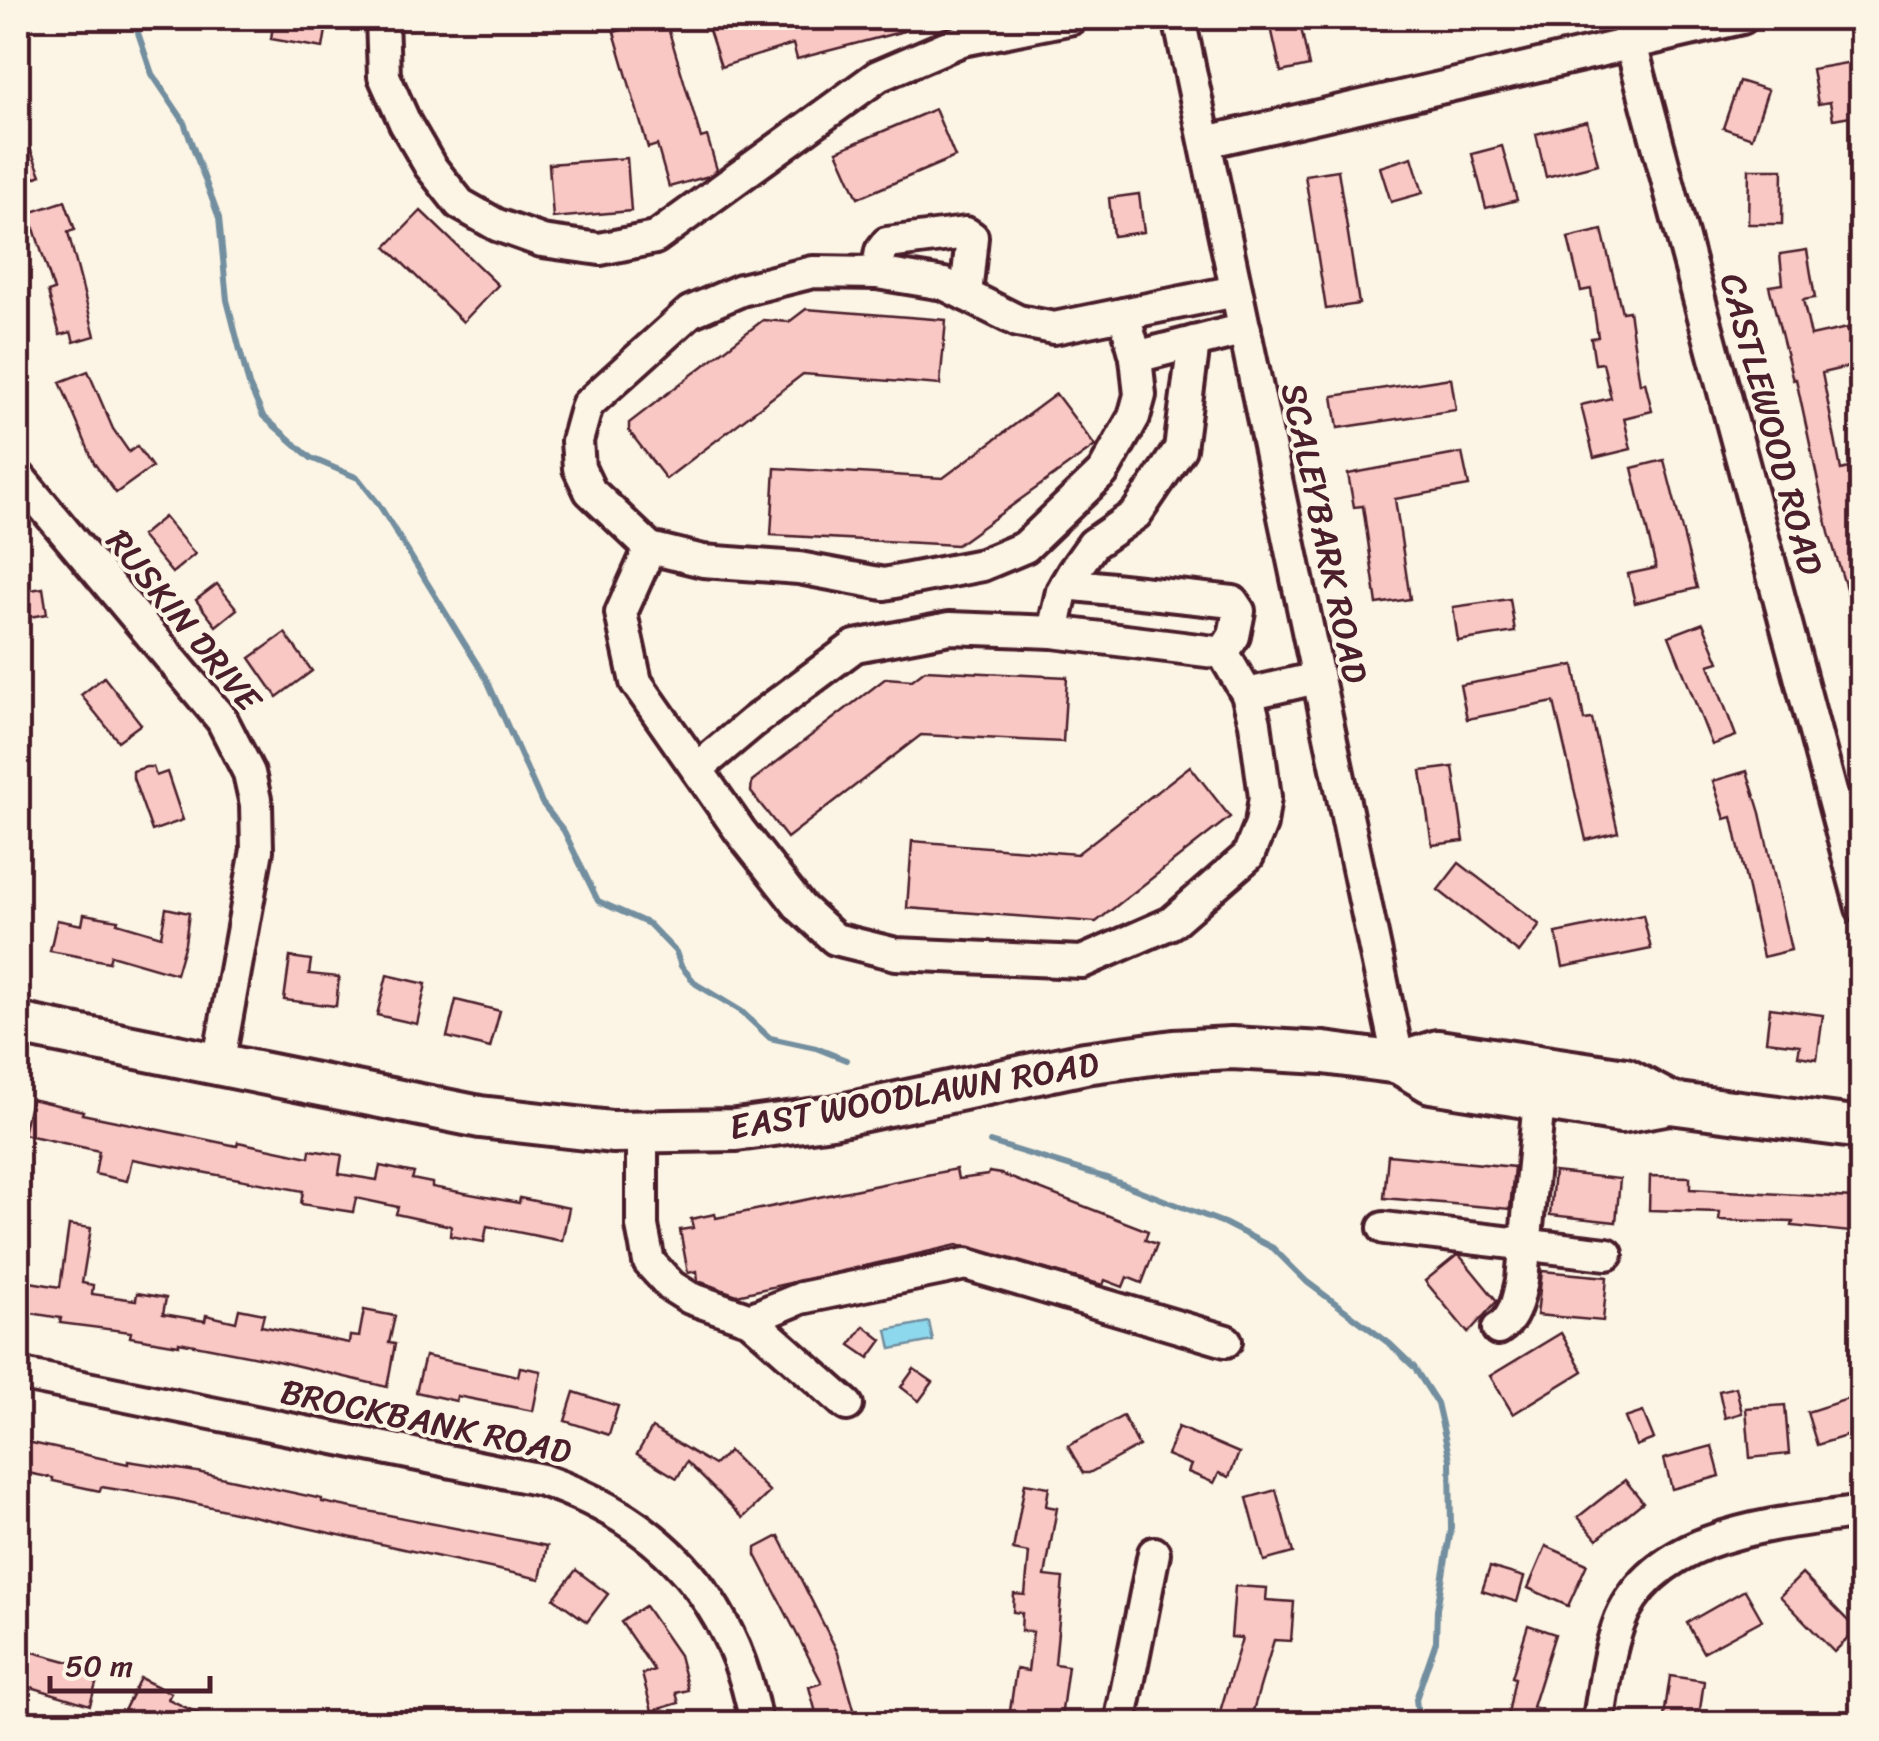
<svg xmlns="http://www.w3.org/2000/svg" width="1879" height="1741" font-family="Sriracha,sans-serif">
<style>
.water{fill:#8dd8ed;stroke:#728e9f;stroke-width:2.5}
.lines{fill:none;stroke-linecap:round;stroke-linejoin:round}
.stream{stroke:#728e9f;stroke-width:6}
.building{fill:#f9c8c4;stroke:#4a1f2b;stroke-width:2.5}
.minor-casing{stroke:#4a1f2b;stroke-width:38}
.major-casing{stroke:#4a1f2b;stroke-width:48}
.minor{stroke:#fcf5e5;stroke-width:30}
.major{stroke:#fcf5e5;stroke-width:40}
.labels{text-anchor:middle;stroke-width:8;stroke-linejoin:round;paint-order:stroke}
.street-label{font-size:35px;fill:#4a1f2b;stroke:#fcf5e5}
</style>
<rect width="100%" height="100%" fill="#fcf5e5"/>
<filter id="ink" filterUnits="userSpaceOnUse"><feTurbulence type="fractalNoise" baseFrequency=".01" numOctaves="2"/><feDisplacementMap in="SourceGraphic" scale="20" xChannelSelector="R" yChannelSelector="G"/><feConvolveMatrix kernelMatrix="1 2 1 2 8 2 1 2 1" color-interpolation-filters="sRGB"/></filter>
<g filter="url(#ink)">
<polygon class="water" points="929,1322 933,1341 891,1349 887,1330"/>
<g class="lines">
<g class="stream">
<polyline points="133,18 152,74 183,120 219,218 227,300 249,385 263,416 311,458 358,478 378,503 487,680 542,803 564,831 598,901 649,924 676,952 681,966 696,984 741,1011 770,1038 816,1048 846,1060"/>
<polyline points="990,1142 1104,1177 1224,1223 1273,1248 1307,1282 1390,1344 1414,1367 1437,1403 1450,1459 1451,1530 1437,1609 1436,1641 1416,1699 1419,1724"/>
</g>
</g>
<g class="building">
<polygon points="274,18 328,18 323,48 271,39"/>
<polygon points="665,18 701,138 707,136 717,170 709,176 669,187 657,145 648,148 614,32"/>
<polygon points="716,18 900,18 904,31 797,59 793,44 721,67 706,21"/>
<polygon points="1269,18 1299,18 1309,66 1281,72"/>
<polygon points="1858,61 1862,114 1833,119 1830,102 1818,104 1812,69"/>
<polygon points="1739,81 1768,90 1752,138 1723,128"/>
<polygon points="935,109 955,157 858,198 837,151"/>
<polygon points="18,119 41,175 18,185"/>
<polygon points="1587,121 1598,164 1546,177 1536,134"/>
<polygon points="1502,146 1517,200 1486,208 1472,154"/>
<polygon points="1412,157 1423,193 1391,202 1380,167"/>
<polygon points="627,158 631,211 553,218 549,164"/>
<polygon points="1749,169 1783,169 1782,224 1748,224"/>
<polygon points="1338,170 1359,304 1326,309 1305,175"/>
<polygon points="1139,194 1144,232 1113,236 1109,198"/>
<polygon points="65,201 75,230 68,232 95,336 74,342 71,332 60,335 48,292 54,290 29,213"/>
<polygon points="421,211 498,285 463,322 386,247"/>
<polygon points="1602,230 1622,312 1629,311 1640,384 1645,382 1652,411 1624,418 1631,449 1594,458 1581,405 1611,398 1603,363 1595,364 1591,338 1598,337 1591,289 1581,291 1568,238"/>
<polygon points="1807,250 1815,298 1803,300 1811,336 1847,328 1856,365 1822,373 1841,470 1848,468 1862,530 1862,623 1857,624 1829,533 1796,379 1793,380 1769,286 1783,284 1780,254"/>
<polygon points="806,309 946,320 940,385 803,374 666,479 629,431 629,423 763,320 789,322"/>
<polygon points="88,371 113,429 129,452 137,446 152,467 116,493 94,463 60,382"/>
<polygon points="1451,378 1456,410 1338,428 1333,396"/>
<polygon points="1056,394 1095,446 957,545 771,535 775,468 943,478"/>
<polygon points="1462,453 1469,486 1395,499 1410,599 1377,604 1363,506 1354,507 1348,474"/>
<polygon points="1664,460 1697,588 1635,603 1628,574 1656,568 1632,468"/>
<polygon points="164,517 195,554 172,573 141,536"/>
<polygon points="217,584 237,609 216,626 196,600"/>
<polygon points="43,588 47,614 18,619 18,592"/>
<polygon points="1510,599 1515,632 1458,641 1453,607"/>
<polygon points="1703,623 1719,662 1709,665 1736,736 1712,745 1669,636"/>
<polygon points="285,633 312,671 277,697 250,658"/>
<polygon points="1574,665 1584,720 1592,719 1618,832 1586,840 1554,702 1467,719 1460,685"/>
<polygon points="925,670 1067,677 1063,742 921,735 787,838 751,792 752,781 886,678 912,680"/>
<polygon points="104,677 141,724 118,741 81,695"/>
<polygon points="1190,766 1230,817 1096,922 907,908 912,841 1077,854"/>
<polygon points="146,767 153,767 156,776 167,772 183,820 152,831 133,778 133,771"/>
<polygon points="1453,767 1464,841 1432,845 1421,771"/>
<polygon points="1747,771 1760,813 1791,950 1763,957 1732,817 1725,819 1713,781"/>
<polygon points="1459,863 1540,925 1519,953 1438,890"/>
<polygon points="166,908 189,913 185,943 176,974 111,955 109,962 50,951 57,920 82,925 84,914 118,920 117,923 161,936"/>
<polygon points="1643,915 1651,949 1563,967 1556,933"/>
<polygon points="290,957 311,960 309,974 339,977 336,1006 284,1000"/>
<polygon points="387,975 426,984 417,1024 377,1015"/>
<polygon points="456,1000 500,1011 490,1048 447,1037"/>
<polygon points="1770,1008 1823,1015 1817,1059 1798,1056 1800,1045 1766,1041"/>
<polygon points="31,1099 83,1111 82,1114 237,1146 238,1142 309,1157 310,1150 342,1155 339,1174 377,1180 380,1166 414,1173 412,1179 432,1183 432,1187 519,1203 520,1198 569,1208 562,1241 487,1226 484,1242 450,1236 451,1226 396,1214 398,1207 356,1198 353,1212 301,1204 303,1191 132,1159 127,1181 95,1174 99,1151 23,1134"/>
<polygon points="1388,1155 1514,1167 1510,1209 1384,1198"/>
<polygon points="956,1169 958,1179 988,1175 989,1172 1001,1174 1148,1231 1145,1240 1157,1244 1142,1283 1127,1277 1123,1287 1105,1280 1103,1285 957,1245 737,1295 698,1281 697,1271 688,1273 680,1230 693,1228 691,1219 715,1214 716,1218"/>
<polygon points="1554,1172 1620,1179 1616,1222 1550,1215"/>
<polygon points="1650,1176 1690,1177 1690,1189 1853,1198 1850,1232 1792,1226 1793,1222 1719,1220 1720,1212 1649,1210"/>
<polygon points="69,1225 91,1228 82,1283 93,1285 92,1294 136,1300 137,1293 166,1298 163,1314 205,1321 206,1315 236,1322 239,1309 264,1314 261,1326 349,1343 350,1336 359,1337 364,1310 395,1316 389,1343 395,1344 387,1387 273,1360 179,1342 179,1345 130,1337 131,1332 60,1323 61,1318 18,1311 18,1280 60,1287"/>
<polygon points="1457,1255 1460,1256 1497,1301 1468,1333 1425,1281"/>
<polygon points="1542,1271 1607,1277 1603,1321 1537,1315"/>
<polygon points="864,1326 882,1340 869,1358 850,1345"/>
<polygon points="1561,1333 1583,1371 1513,1414 1490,1376"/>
<polygon points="425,1356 518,1376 520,1367 541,1371 533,1411 457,1396 456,1401 416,1392"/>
<polygon points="914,1369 933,1382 919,1401 901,1387"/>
<polygon points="1736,1387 1742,1413 1725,1418 1719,1391"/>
<polygon points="574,1392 618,1406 609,1435 565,1421"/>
<polygon points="1857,1396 1862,1411 1862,1431 1817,1445 1807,1412"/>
<polygon points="1785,1405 1789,1454 1750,1458 1746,1408"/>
<polygon points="1643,1412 1654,1439 1636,1446 1625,1418"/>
<polygon points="1123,1416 1139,1446 1089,1473 1083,1473 1068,1446"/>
<polygon points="1178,1427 1239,1453 1229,1477 1219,1473 1214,1483 1188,1472 1191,1465 1167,1455"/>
<polygon points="652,1428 714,1465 729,1451 770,1492 743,1518 687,1462 677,1478 637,1454"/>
<polygon points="18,1440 128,1464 128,1461 197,1472 322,1499 322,1502 547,1546 540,1579 175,1499 101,1487 100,1491 53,1481 53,1478 18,1471"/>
<polygon points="1712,1446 1720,1476 1672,1489 1664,1459"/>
<polygon points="1625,1480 1643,1502 1597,1539 1578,1517"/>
<polygon points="1025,1483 1049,1487 1046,1506 1057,1508 1045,1576 1063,1578 1055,1664 1068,1666 1061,1718 1010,1711 1016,1669 1028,1671 1033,1632 1021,1631 1022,1613 1013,1612 1014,1594 1025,1595 1029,1553 1013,1550"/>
<polygon points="1276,1490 1293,1553 1264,1561 1247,1498"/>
<polygon points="779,1536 838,1653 857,1720 819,1724 809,1687 822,1683 756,1555 756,1548"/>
<polygon points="1546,1546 1587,1564 1568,1606 1528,1588"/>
<polygon points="1490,1567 1524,1577 1517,1602 1482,1591"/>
<polygon points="576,1570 608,1594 587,1622 554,1598"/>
<polygon points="1802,1574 1857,1630 1834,1652 1780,1596"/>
<polygon points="1235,1586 1267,1588 1266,1600 1294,1602 1291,1641 1274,1640 1249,1724 1219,1715 1242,1638 1231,1637"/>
<polygon points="1745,1590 1762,1620 1703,1652 1687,1623"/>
<polygon points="645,1606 679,1655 688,1690 676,1693 679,1703 652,1711 642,1674 654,1670 621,1622"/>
<polygon points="1528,1625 1555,1634 1532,1707 1541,1709 1538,1724 1506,1724 1515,1678 1512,1677"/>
<polygon points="18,1648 100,1670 90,1705 18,1683"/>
<polygon points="1670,1676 1704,1681 1698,1724 1663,1724"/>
<polygon points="140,1678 171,1693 168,1699 220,1724 130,1724 120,1719"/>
</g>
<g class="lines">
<g class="minor-casing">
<g id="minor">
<polyline points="382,18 384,76 405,123 430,166 460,204 497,225 542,241 600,249 655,238 878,76 962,40 1072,18"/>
<polyline points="1179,18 1399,1063"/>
<polyline points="1626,18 1631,44 1862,908"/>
<polyline points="1206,142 1742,18"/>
<polyline points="877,273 881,251 887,243 966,233 972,237 966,295"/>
<polyline points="1124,314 1136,357 1140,395 1134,417 1103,472 1025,547 982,565 884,584 799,568 703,561 650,548 621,613 636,682 740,831 800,907 835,939 896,954 1082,962 1171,923 1248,856 1261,824 1265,797 1255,723 1247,694"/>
<polyline points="1136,357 1245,329"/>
<polyline points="18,476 222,720 249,773 256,804 257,850 218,1065"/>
<polyline points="650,548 590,491 579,468 577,441 587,405 690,312 741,290 813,272 877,273 944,284 1018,321 1054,328 1236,291"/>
<polyline points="1066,584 1233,602 1239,611 1234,636 1223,653"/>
<polyline points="1053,632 1062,591 1073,572 1093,544 1136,514 1180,449 1194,342"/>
<polyline points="697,769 753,722 855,646 950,628 1053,632 1223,653 1247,694 1317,678"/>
<polyline points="642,1133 642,1226 649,1262 671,1286 690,1298 750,1319 801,1298 966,1264 1226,1341"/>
<polyline points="1384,1228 1607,1254"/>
<polyline points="750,1319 847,1405"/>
<path d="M1498 1329C1515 1319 1518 1298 1522 1280L1539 1101"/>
<path d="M18 1374 542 1480C660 1520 734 1599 756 1724"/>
<polyline points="1120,1724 1154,1553"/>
<path d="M1598 1724C1604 1691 1607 1657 1618 1626 1652 1531 1777 1524 1862 1512"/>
</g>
</g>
<g class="major-casing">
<g id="major">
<polyline points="18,1024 480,1117 612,1132 736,1130 832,1117 1085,1063 1174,1051 1231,1048 1324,1053 1399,1063 1431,1082 1621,1112 1670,1103 1862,1128"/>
<polyline points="1399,1063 1438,1051 1625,1079 1670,1103"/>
</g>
</g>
<use href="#minor" class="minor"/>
<use href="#major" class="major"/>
</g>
</g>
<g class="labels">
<g class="street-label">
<text transform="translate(1772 424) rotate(75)" y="12">CASTLEWOOD ROAD</text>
<text transform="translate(1325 533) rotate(78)" y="12">SCALEYBARK ROAD</text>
<text transform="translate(184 620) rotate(51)" y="12">RUSKIN DRIVE</text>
<text transform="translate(914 1095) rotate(-10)" y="12">EAST WOODLAWN ROAD</text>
<text transform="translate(426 1421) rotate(12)" y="12">BROCKBANK ROAD</text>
</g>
</g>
<rect width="1879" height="1741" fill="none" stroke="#fcf5e5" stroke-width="60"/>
<rect x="30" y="30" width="1819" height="1681" fill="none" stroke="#4a1f2b" stroke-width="4" filter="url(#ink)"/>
<path d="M50 1676v15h160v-15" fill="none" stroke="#4a1f2b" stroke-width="5"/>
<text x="65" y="1676" font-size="30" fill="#4a1f2b" stroke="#fcf5e5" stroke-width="8" paint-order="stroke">50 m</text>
</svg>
